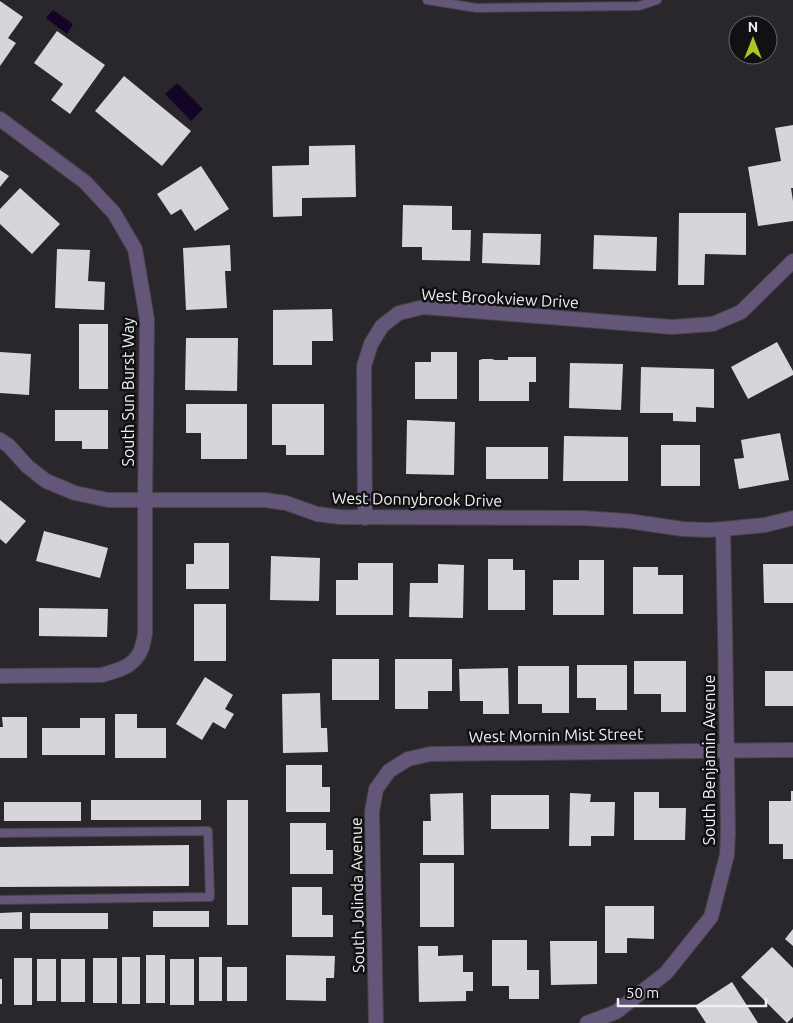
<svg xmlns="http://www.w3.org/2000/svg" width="793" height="1023" font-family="Ubuntu,sans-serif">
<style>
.water{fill:#140426}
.building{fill:#d7d4dc}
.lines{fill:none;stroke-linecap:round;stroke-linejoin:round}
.service-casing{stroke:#454348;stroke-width:10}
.minor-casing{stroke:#454348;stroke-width:16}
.service{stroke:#645679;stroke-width:8}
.minor{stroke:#645679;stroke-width:14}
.labels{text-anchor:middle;stroke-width:5;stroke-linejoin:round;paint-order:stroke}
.street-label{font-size:16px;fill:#f0eff3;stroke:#111013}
</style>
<rect width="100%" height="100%" fill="#29272c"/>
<g class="water">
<polygon points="53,10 73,24 67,34 46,18"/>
<polygon points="177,83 203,109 191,121 165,94"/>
</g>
<g class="building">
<polygon points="0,1 23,17 8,38 16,43 0,66"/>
<polygon points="57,31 105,65 70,114 51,100 63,84 34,63"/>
<polygon points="124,76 191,131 162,166 95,111"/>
<polygon points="793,125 793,188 791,188 793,201 793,221 758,226 748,167 781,161 775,128"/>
<polygon points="355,145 356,197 302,198 302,216 273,217 272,166 309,165 309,146"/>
<polygon points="201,166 229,209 195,231 181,209 171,215 157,194"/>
<polygon points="0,170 9,176 0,187"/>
<polygon points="20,188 60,224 32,254 0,224 0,209"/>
<polygon points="403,205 452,206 452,230 471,230 470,261 422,260 422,247 402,247"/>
<polygon points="679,213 746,213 746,255 705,254 704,285 678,285"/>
<polygon points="483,233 541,234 540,265 482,263"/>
<polygon points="594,235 657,237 656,271 593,269"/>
<polygon points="230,245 231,271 225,271 227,308 186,310 183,248"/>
<polygon points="57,249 90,250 88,281 105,282 104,310 55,308"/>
<polygon points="332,309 333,341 312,341 312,365 273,365 273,310"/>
<rect x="79" y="324" width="29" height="65"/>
<polygon points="186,338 238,338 237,391 185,390"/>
<polygon points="777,342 793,371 793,375 748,399 731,367"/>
<polygon points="0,352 31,354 29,395 0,393"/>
<polygon points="431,352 457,352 457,399 415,399 415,362 431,362"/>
<polygon points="508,357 536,357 536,382 529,382 529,401 479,401 479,360 483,359 492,359 495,360 508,360"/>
<polygon points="570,363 623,364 621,410 569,408"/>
<polygon points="641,367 714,369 714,408 696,407 696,422 673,421 673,413 640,413"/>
<polygon points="186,404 247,404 247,459 201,459 201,433 186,433"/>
<polygon points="272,404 324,404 324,455 286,455 286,445 272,445"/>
<polygon points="55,410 108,410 108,449 82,449 82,441 55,441"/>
<polygon points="407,420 455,422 454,475 406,474"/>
<polygon points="780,433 789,480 739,489 734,459 744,458 741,440"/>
<polygon points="564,436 628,437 628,481 563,481"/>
<rect x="661" y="445" width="39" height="41"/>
<rect x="486" y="447" width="62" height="32"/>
<polygon points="0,500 26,521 6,544 0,539"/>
<polygon points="44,531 108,548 100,578 36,561"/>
<polygon points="194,543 229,543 229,589 186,589 186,564 194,564"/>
<polygon points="271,556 320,558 319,601 270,600"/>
<polygon points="488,559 513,559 513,570 525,570 525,610 488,610"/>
<polygon points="579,560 604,560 604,615 553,615 553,580 579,580"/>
<polygon points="358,563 393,563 393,615 336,615 336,580 358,580"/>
<polygon points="438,564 464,565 463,618 409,617 410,583 438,583"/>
<polygon points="763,564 793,564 793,603 764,603"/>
<polygon points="633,567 658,567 658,575 683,575 683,614 633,614"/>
<rect x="194" y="604" width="32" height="57"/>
<polygon points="39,608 108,609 107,637 39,636"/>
<rect x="332" y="659" width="47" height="41"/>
<polygon points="395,659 452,659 452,691 428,691 428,709 395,709"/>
<polygon points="634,661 686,661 686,712 661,712 661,694 634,694"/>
<polygon points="577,665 627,665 627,710 596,710 596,698 577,698"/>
<polygon points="518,666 569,666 569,713 542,713 542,704 518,704"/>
<polygon points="508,668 509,714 483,714 483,701 460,701 459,669"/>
<rect x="765" y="671" width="28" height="35"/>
<polygon points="205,677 233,695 225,709 234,714 225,729 213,722 202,740 176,724"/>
<polygon points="320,693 321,728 327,728 328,752 283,753 282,694"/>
<polygon points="115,714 137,714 137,728 166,728 166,758 115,758"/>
<polygon points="2,717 27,717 27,758 0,758 0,727 3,727"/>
<polygon points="80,718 105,718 105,755 42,755 42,728 80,728"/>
<polygon points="286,765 322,765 322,787 330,787 330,812 286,812"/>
<polygon points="791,791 793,791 793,859 783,859 783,844 769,844 769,801 791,801"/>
<polygon points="634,792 659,792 659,808 686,808 685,840 634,840"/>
<polygon points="463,793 464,855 423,855 423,821 431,821 430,794"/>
<polygon points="570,793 591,794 590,802 615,802 614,836 591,836 591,846 569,846"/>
<rect x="491" y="795" width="58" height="34"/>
<rect x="91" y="800" width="110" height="20"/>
<rect x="227" y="800" width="21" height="125"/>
<rect x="4" y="802" width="77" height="19"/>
<polygon points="290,823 326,823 326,850 333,850 333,874 290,874"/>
<polygon points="189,845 189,886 0,887 0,847"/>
<rect x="420" y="863" width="34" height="64"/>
<polygon points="292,887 322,887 322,915 333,915 333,937 292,937"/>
<polygon points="605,906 654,906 654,939 627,938 627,953 605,953"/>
<rect x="153" y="911" width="56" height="16"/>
<polygon points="22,912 22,929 0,929 0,913"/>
<rect x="30" y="913" width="78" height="16"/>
<polygon points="793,929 793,946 785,939"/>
<polygon points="492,940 527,940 527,970 539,970 539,999 509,999 509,986 492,986"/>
<polygon points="550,941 597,941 597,984 551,985"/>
<polygon points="418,946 438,946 438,956 463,955 463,972 473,972 473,991 466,991 466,1001 419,1002"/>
<polygon points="772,947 793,968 793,1017 787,1023 741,977"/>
<rect x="146" y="955" width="19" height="48"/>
<polygon points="286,955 335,956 334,978 326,978 326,1001 286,1000"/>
<rect x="122" y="957" width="18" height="47"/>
<rect x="199" y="957" width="23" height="44"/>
<rect x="14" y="958" width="18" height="47"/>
<rect x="93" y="958" width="24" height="45"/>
<rect x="37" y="959" width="19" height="42"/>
<rect x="61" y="959" width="24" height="43"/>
<rect x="170" y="959" width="24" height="46"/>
<rect x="227" y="967" width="20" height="34"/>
<rect x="0" y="979" width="2" height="25"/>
<polygon points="732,982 758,1023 706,1023 695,1006"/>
</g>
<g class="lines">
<g class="service-casing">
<g id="service">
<polyline points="427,0 477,8 639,6 657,0"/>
<polyline points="0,833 208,831 210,897 0,900"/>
</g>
</g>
<g class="minor-casing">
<g id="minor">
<path d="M0 119 85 182 114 213 135 249 147 319 145 501V634C144 639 143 645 141 650 134 667 118 670 102 675L0 676"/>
<polyline points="0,440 9,446 27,466 46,481 75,493 108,500 265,500 286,503 317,514 340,517 583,518 628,521 683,529 707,530 723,529 765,525 793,518"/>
<polyline points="365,518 364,366 371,344 382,326 399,313 424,307 672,327 713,324 741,312 793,261"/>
<polyline points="376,1023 372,812 376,789 389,771 408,759 430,754 793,750"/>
<polyline points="587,1023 616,1012 666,973 711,917 727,855 728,832 725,629 723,529"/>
</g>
</g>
<use href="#service" class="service"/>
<use href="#minor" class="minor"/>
</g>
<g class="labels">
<g class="street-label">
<text transform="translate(500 298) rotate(3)" y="6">West Brookview Drive</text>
<text transform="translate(128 392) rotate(-90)" y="6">South Sun Burst Way</text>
<text transform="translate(417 499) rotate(1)" y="6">West Donnybrook Drive</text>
<text transform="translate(556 735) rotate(-1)" y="6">West Mornin Mist Street</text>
<text transform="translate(709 760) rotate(-90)" y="6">South Benjamin Avenue</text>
<text transform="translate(357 895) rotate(-91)" y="6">South Jolinda Avenue</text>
</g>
</g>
<g transform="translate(753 40)"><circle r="24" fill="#111013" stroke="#6a696d"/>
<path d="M0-4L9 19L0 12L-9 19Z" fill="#a4c825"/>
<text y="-8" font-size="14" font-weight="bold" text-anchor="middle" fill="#f0eff3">N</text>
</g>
<path d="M618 998v8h148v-8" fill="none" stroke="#f0eff3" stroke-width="2.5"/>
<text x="626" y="998" font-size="15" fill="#f0eff3" stroke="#111013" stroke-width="4" paint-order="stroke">50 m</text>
</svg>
